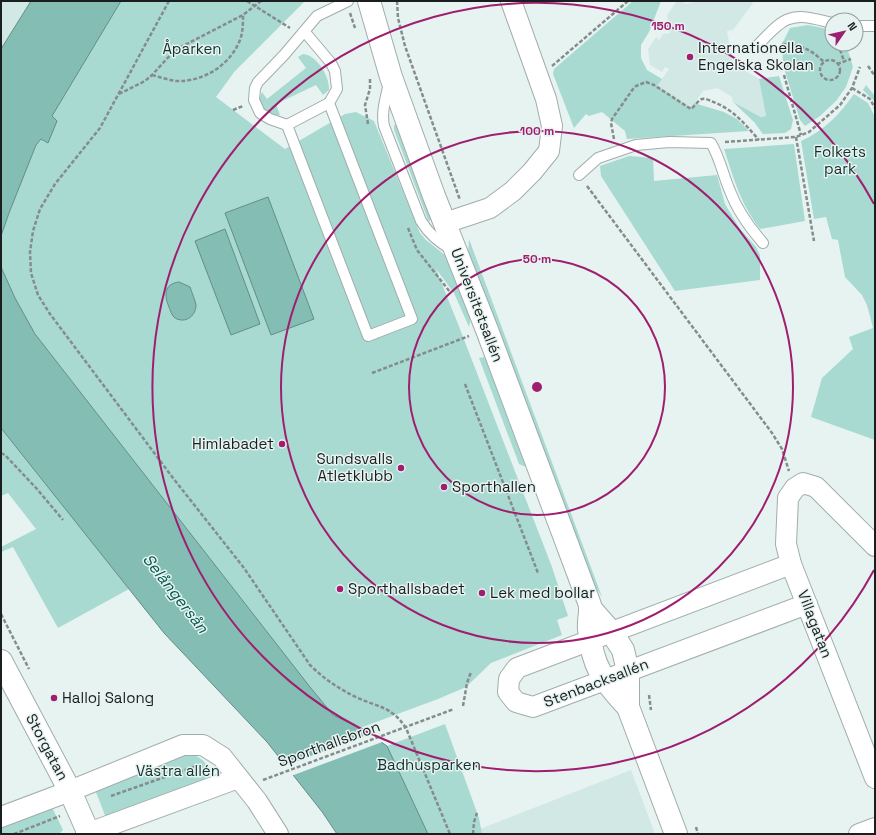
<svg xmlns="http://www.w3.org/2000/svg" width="876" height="835" font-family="'Space Grotesk',sans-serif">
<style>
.built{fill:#d2e8e4}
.green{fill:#a8dad2}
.water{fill:#83bdb4;stroke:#648d87}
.pier{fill:#e6f3f1}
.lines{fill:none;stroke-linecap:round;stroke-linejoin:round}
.service-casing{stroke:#a1adab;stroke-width:12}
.minor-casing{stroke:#a1adab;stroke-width:22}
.tertiary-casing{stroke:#a1adab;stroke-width:24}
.path{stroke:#858d8c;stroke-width:2.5;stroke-dasharray:4 2;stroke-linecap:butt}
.service{stroke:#fff;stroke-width:10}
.minor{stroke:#fff;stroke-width:20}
.tertiary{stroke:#fff;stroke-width:22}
.ring{fill:none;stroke:#9f1e6f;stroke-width:2}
.poi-dot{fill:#9f1e6f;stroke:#e6f3f1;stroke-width:1.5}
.labels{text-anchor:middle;stroke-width:3;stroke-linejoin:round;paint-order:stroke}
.poi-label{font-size:15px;fill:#1a1e1e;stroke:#e6f3f1;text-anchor:start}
.park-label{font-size:15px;fill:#12302c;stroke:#e6f3f1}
.street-label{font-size:15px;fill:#1a1e1e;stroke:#e6f3f1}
.water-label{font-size:16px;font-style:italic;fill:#035951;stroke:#e6f3f1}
.centre{fill:#9f1e6f;stroke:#e6f3f1;stroke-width:2}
.ring-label{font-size:12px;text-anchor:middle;font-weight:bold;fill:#9f1e6f;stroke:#e6f3f1;stroke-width:3;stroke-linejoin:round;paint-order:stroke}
</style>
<rect width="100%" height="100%" fill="#e6f3f1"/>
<g class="built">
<polygon points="1,1 31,1 1,49"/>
<polygon points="677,1 682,1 686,4 697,1 751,1 753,3 733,30 727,31 733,64 759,79 766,116 761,117 733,102 732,97 717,88 703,91 691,108 657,86 669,69 665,67 662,72 650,65 648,49 656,37 659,40 663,34 670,33 667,15"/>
<polygon points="631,770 655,834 482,834 480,829"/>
</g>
<g class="green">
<polygon points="121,1 305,1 235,71 216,97 285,149 345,114 356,112 374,121 420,233 426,240 446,256 471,318 469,327 454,293 436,269 458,324 552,567 568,616 557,620 562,635 491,663 466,687 438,699 360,728 333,715 310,687 35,334 15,298 1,267 1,232 36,145 41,139 48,143 51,116"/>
<polygon points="633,1 661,1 649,32 641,45 641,58 647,70 662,79 657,86 691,108 694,103 724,112 737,119 749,131 627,139 625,131 602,112 589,116 586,114 574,128 553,74 554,69"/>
<polygon points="808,25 832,30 832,44 846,44 853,67 846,87 836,101 820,116 805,126 800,120 783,65 782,44 790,28"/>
<path d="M303 54C317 55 330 77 329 90L323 95 316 85 276 104 280 115C266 118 255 106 262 92L267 99 306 68 298 57Z"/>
<polygon points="779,76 793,120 791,129 785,133 763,134 754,122 733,102 761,117 766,116 759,79"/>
<polygon points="866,85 875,96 875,102 863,90"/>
<path d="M854 94 868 103 875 117V440L811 417 822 378 853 349 849 337 873 328 867 305 862 295 845 277 838 240 832 239 826 217 814 219 801 141C825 130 839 115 854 94Z"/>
<polygon points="397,124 433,217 430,221 428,220 394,130 394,125"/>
<path d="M794 144 805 221 760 229C740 203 734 179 724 149Z"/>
<polygon points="629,156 653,158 654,181 717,175 725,204 740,229 756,247 760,255 760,280 675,291 601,176 600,166"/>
<polygon points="469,239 602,597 590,579 468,254"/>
<polygon points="484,357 487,362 526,467 519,464 479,358"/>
<polygon points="1,428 129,589 58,628 13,547 1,552 1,547 36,529 8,493 1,496"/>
<polygon points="445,724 479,818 482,834 428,834 387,746"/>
<path d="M191 753C202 759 208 762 209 775L202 781 106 818 94 787Z"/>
<polygon points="51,805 63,830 60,833 1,834 1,823"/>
</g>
<g class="water">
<polygon points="31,1 121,1 52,116 57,121 48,143 41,139 36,145 9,213 1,236 1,49"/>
<polygon points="268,197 314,319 271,335 225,213"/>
<polygon points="225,229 260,324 231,335 195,241"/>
<polygon points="1,267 15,298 35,334 310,687 333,715 360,728 387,746 428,834 337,834 323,813 267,742 164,633 1,428"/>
<path d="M179 282 190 287C192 293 195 300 196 305 196 315 187 323 177 319 172 317 171 312 169 307 164 295 164 284 179 282Z"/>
</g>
<polygon class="pier" points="372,733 385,741 291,776 284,766"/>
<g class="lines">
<g class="service-casing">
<g id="service">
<polyline points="856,26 875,26"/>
<polyline points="304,31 331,63 335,71 337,89 329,103 412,319 368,336 287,125 270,119 260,113 254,100 255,88 258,82 284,55 317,16 348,1"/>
<path d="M756 47C764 39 778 22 789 19 803 14 818 20 832 23"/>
<path d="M389 83C386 97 381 112 384 126L421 221C429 234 439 243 453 250"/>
<polyline points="287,125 329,103"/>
<path d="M579 175 598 158 636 145 669 142 711 143C720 158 723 175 730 191 737 210 750 228 763 243"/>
</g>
</g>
<g class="minor-casing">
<g id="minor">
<polyline points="445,223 490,208 513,191 532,172 549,151 552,126 546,99 511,1"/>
<polyline points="875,546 816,487 803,483 795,488 788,498 786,544 791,564 875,778"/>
<polyline points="791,564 517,668 509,679 508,692 516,702 533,707 807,604"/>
<polyline points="1,817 70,791 183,745 203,745 222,757 257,801 278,834"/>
<polyline points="86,834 238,778"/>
<polyline points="859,834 875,828"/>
</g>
</g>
<g class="tertiary-casing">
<g id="tertiary">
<path d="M369 1 391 77 434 196 487 330 590 605C591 612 588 621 589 629 592 667 603 680 628 707"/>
<polyline points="590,608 612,633 623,650 628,671 628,707 676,834"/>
<polyline points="1,661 70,791 89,834"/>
</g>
</g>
<g class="path">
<path d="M169 1 100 128 55 184 40 209 33 231 30 252 31 273 38 295 50 314 173 478 244 568 310 665C324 679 339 689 358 698 380 708 391 706 406 728L450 834"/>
<polyline points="247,1 290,28"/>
<polyline points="397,1 398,18 405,46 460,200"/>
<polyline points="350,13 355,28"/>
<path d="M782 44C802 45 810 49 824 62"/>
<polyline points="838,44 844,61"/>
<circle cx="830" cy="70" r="10"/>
<polyline points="837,64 851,59"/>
<polyline points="552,66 628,1"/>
<polyline points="868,66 875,76"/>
<path d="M152 75C160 77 168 80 176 81 204 82 230 65 240 40 243 32 243 23 243 15"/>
<polyline points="784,75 801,135"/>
<polyline points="852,88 870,99 875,108"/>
<polyline points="119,94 145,81 152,75 175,50 243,15 261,1"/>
<polyline points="233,110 243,106"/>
<polyline points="368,124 365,105 370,89 370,78"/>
<polyline points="796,137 814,241"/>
<path d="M614 139 611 123 612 119 633 89 636 86 646 82 654 85 691 109C695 106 698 100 702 99 705 98 709 100 711 101 733 109 744 123 759 140"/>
<polyline points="725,142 796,137 809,132 840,105 852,88 860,67"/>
<polyline points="587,186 772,433 782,449 789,471"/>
<polyline points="408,228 417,250 450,292"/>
<polyline points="372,373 469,336"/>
<polyline points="465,384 538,573"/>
<polyline points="1,453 5,455 37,489 63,520"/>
<polyline points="1,614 29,669"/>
<polyline points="649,695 651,710"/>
<polyline points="463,706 467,683 471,672"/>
<polyline points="263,780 454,709"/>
<polyline points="111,796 199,765"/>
<polyline points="696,827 698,834"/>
<polyline points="14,834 60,816"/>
<polyline points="473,834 474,822 477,813"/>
</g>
<use href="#service" class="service"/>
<use href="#minor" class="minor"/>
<use href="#tertiary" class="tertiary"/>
</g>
<g class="ring">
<circle cx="537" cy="387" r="128"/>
<circle cx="537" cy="387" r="256"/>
<path d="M874 570A384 384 0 1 1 874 204"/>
</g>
<g class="poi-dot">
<circle cx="690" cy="57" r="4"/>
<circle cx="282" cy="444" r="4"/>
<circle cx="401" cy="468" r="4"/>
<circle cx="444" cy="487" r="4"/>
<circle cx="340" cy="589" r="4"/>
<circle cx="482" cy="593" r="4"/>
<circle cx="54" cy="698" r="4"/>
</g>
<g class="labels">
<g class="poi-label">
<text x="698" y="53">Internationella<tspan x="698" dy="17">Engelska Skolan</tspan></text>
<text x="274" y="449" text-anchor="end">Himlabadet</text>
<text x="393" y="464" text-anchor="end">Sundsvalls<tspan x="393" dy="17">Atletklubb</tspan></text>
<text x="452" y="492">Sporthallen</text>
<text x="348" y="594">Sporthallsbadet</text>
<text x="490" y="598">Lek med bollar</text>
<text x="62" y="703">Halloj Salong</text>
</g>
<g class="park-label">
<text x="192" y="54">Åparken</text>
<text x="840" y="157">Folkets<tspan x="840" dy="17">park</tspan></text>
<text x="429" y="770">Badhusparken</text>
<text x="178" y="776">Västra allén</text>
</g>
<g class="street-label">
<text transform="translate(477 305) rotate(69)" y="5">Universitetsallén</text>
<text transform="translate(815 624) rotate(69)" y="5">Villagatan</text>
<text transform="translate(596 683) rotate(-21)" y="5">Stenbacksallén</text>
<text transform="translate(329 744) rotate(-20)" y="5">Sporthallsbron</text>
<text transform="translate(47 747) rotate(62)" y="5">Storgatan</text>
</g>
<g class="water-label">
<text transform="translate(176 593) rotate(52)" y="6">Selångersån</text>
</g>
</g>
<circle cx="537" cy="387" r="6" class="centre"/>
<g class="ring-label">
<text x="668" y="30">150 m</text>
<text x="537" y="135">100 m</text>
<text x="537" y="263">50 m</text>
</g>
<rect width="876" height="835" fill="none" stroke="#1a1e1e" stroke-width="4"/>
<g transform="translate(844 32) rotate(56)"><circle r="19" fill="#e6f3f1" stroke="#949e9d"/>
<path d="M0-3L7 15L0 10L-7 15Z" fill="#9f1e6f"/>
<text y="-6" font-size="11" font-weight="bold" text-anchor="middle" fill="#1a1e1e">N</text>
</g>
</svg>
